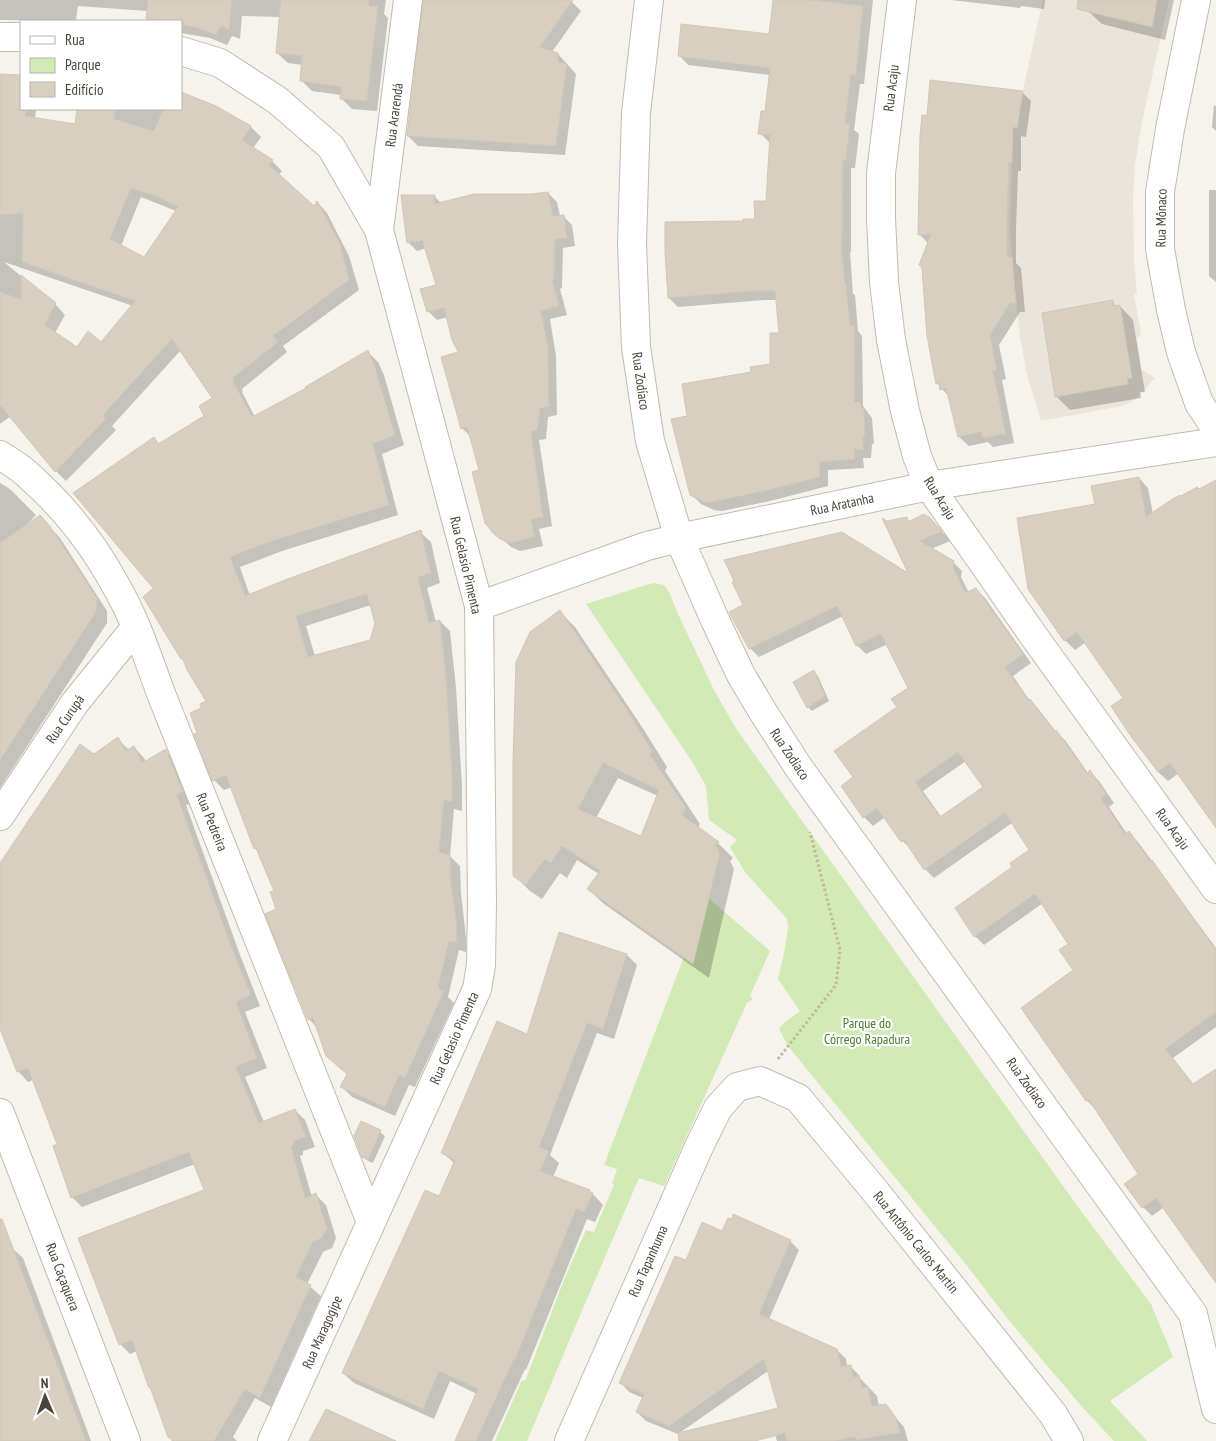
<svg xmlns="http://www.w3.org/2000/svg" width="1216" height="1441" font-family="'PT Sans Narrow',sans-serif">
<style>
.residential{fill:#eae5da}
.green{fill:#d2eab5}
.shadow{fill:#0003;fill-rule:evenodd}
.building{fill:#d8cfc1;stroke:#d3c7b4;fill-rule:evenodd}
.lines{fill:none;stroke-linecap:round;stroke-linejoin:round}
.street-casing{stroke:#c2bbae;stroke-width:30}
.path{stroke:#c4b79f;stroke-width:3;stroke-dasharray:2.5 2.5;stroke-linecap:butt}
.street{stroke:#fff;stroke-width:28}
.labels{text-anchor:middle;stroke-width:4.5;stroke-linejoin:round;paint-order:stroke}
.street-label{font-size:14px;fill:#4b4439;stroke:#fff}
.park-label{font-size:14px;fill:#4a7f2a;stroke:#fff}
</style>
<rect width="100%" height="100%" fill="#f6f3ec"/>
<polygon class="residential" points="1043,0 1169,0 1142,122 1135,165 1133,200 1134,261 1137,293 1134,294 1141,334 1137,338 1141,369 1155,378 1143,392 1133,401 1122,406 1041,421 1026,371 1020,336 1012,263 1010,231 1013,128 1016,128 1024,85"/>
<g class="green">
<polygon points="654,583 664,585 669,592 678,614 714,690 737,730 1078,1207 1151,1304 1173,1357 1110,1401 1147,1441 1114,1441 1083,1408 1007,1318 968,1267 788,1046 779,1029 784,1023 800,1011 778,979 785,948 788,928 787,919 745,872 730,847 737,840 709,820 706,786 691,760 586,604 646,585"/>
<polygon points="707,897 770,951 750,996 753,999 747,1003 664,1186 639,1178 578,1320 527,1441 495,1441 522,1380 525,1381 566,1275 586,1230 594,1232 614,1185 612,1184 617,1169 604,1165"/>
</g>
<g class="shadow">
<polygon points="0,0 386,0 384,14 388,18 377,111 352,109 341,98 341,95 312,91 301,80 303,65 288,63 277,53 280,17 242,16 240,39 232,36 227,45 210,38 181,33 181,21 150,21 147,19 148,11 78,6 76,21 0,20"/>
<polygon points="424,0 569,0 569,2 572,2 581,11 552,52 558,54 576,74 565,155 418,146 408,136"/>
<polygon points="774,0 873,0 864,84 860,84 854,130 859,134 855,168 851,168 851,252 850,252 853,294 855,295 858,331 862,336 863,406 872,418 874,444 872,444 871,458 863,458 864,468 828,470 828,486 770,501 722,511 714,510 701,504 691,494 688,417 753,374 772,365 780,334 777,300 765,300 678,307 669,298 744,222 756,220 767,202 771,143 769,142 760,133 766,113 770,75 688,65 679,55 770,35"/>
<polygon points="951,0 1045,0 1044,9 1021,6 1020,8"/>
<polygon points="1090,0 1174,0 1165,40 1102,24 1088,11"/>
<path d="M0 75 21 76V109H36L35 118 76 125 79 109H181L215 107 251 127 261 137 253 148 272 161 282 171 278 176 314 207 318 203 327 213 349 256 359 290 283 346 287 352 242 389 243 391 242 392 255 417 308 389 368 352 378 362 384 375 404 445 382 454 398 515 282 551 240 567 250 596 420 532 431 542 440 583 427 588 436 622 440 621 450 631 456 688 462 785V811L454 809 450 856 460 866 461 893 466 938V952L459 950 448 997 454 1003 415 1087 409 1085 395 1116 352 1097 342 1087 348 1074 327 1055 318 1029 309 1019 277 910 276 892 260 853 255 848 232 787 224 790 214 780 199 733 203 709 208 701 186 663 182 659 155 588 154 439 160 445 206 416 213 398 181 350 112 426 116 430 66 481 56 471 11 416 0 424ZM141 197 176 211 144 259 121 246ZM4 262 133 306 102 343 77 348 55 333 65 315 55 304ZM371 605 380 638 315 656 306 626Z"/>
<polygon points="1022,92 1031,101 1026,137 1021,136 1021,171 1018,171 1016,230 1016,263 1021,268 1025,312 1020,312 999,345 1006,379 1002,380 1014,443 993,447 988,442 969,446 959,437 950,398 937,383 929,244 919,234 928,117"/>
<polygon points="1214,105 1216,106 1216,131 1212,127"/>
<polygon points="1209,190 1216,190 1216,282 1209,276"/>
<path d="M548 193 557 202 560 216H563L572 225 575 246 563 248 562 288 560 289 567 315 550 319 556 356 557 415 548 417 546 439 539 440 552 526 539 529 543 546 520 551 511 547 494 532 480 471 471 437 462 428 460 353 448 317 437 320 428 311 437 286 427 248 417 251 408 242 434 196 442 204ZM429 238 414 242V240Z"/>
<polygon points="1112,302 1117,307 1120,306 1133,320 1145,392 1140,392 1141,398 1070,410 1056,396"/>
<polygon points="1139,478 1148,488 1153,514 1199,490 1216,489 1216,826 1179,773 1168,781 1158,772 1125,698 1086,642 1075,650 1065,640 1029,589 1096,505"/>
<polygon points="0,483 10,489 36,515 27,524 40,517 60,538 107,611 107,623 0,788"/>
<path d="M906 518 910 522 938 528 947 537 950 541 931 549 953 562 962 571 961 577 969 593 976 589 985 598 1031 663 1013 676 1030 701 1039 710 1056 732 1065 740 1088 773 1090 772 1099 781 1114 803 1109 807 1127 834 1129 833 1138 842 1216 948V1027L1173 1058 1194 1085 1216 1070V1276L1164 1207 1152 1216 1143 1207 1140 1174 1096 1109 1087 1101 1075 970 1070 944 1043 903 984 945 975 936 1013 868 1030 850 1012 823 934 878 925 869 912 849 902 841 885 817 873 826 864 817 855 777 909 688 888 644 866 654 857 645 843 616 759 657 750 648 730 613 911 576 887 523ZM966 761 984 787 942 818 923 791Z"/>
<path d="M560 612 575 627 644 730 667 767 665 771 700 824 698 828 718 843 733 858 730 861 734 869 709 978 604 904 588 889 599 874 577 860 567 878 560 873 542 899 530 891 515 876ZM618 778 658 796 642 837 596 818Z"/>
<polygon points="814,672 818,676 829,701 812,711 808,707"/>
<polygon points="118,739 129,750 134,747 144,758 146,762 166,751 176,761 193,803 186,805 240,955 260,1006 245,1012 267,1068 245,1077 264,1122 295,1110 305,1120 315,1147 303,1151 303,1155 300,1156 312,1197 316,1195 326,1205 336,1238 332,1248 323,1252 307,1284 321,1296 271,1407 255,1398 233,1437 237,1441 171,1441 173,1439 150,1387 137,1351 130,1354 120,1344 205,1190 195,1164 82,1207 72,1197 58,1145 33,1080 28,1082 18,1071 0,1025 0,867 94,755"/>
<polygon points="627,955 637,965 614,1039 597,1033 550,1155 559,1163 553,1177 590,1191 603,1205 595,1222 587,1219 526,1370 525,1369 492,1441 456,1441 477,1394 450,1381 434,1419 354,1383 343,1373 439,1198 454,1163 443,1153 528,1035"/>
<polygon points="362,1123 380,1132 385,1136 373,1163 368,1161 363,1156"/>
<polygon points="723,1232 790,1241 799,1250 769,1319 837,1350 846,1359 847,1366 850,1366 859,1375 860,1378 877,1396 879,1407 885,1406 904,1427 908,1441 777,1441 768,1412 779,1409 768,1371 678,1434 646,1421 637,1412 643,1398 629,1392 621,1383 686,1262"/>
<polygon points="0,1243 12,1248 23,1258 91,1441 0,1441"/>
</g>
<g class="building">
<polygon points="148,0 232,0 229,30 221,26 216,35 198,28 181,25 181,21 159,21 146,19"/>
<polygon points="281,0 369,0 369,6 378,6 367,101 340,99 341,87 300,81 302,56 276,53"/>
<polygon points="423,0 573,0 540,47 558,53 558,62 567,64 556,146 407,136"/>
<polygon points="773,0 811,0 863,6 856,76 851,75 845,123 850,123 846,160 843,160 842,244 841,244 845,285 846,285 850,326 854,325 854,402 861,403 861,408 864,408 865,435 863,436 863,450 854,449 855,459 819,462 820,477 760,492 712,502 704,502 690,495 671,419 687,416 682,384 751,372 750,367 770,364 770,333 779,333 775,291 755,291 668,298 665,253 665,222 743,221 743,219 755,219 754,201 766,201 770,135 758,134 761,111 765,111 770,68 678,56 681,24 769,34"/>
<polygon points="1078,0 1157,0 1152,27 1077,9"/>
<path d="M0 74 21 75V109H26L25 116 75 124 77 109H115L114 119 154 131 163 109H181V92L216 106 251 126 242 140 273 160 269 165 314 206 317 201 340 244 349 280 273 336 278 342 233 378 234 380 233 381 252 417 306 388 305 387 368 350 374 364 395 435 373 444 389 505 272 541 230 557 245 596 285 580 421 530 431 573 418 577 429 623 440 620 446 677 452 774V802L444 800 439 852 450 855 451 882 457 927 456 943 449 941 438 988 444 991 405 1078 399 1075 385 1107 340 1087 347 1074 326 1056 313 1018 308 1020 265 914 276 909 270 892 274 891 256 848 254 849 226 775 212 781 194 734 197 733 190 713 201 708 200 704 206 701 187 670 183 659H181L143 597 153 588 73 493 154 437 158 444 204 416 199 406 212 398 172 339 103 415 106 419 55 472 0 405V292L21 299V275L56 303 45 325 77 347 88 331 101 342 135 301 22 262 23 213 0 215ZM131 188 155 196 178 207 144 257 110 239ZM367 594 375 623 370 640 308 657 296 616Z"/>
<polygon points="930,80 1023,91 1017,128 1013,127 1012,162 1009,162 1007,219 1007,257 1012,257 1016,303 1010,303 990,335 997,370 993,371 1006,434 983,438 981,432 958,437 946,388 940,390 939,383 936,384 927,336 922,268 919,265 931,234 918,235 920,135 922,115 927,116"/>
<polygon points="548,192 553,216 564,215 567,238 555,239 554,280 552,280 559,306 541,311 548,346 549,407 540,408 537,430 531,432 543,517 531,520 535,537 510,543 500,539 493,533 485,523 472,472 479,470 467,427 461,429 441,357 458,352 452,340 444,308 427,312 420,289 436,285 422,239 407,243 401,195 435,195 434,204 474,194 532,194"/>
<polygon points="1113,300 1114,306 1120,305 1132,378 1127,379 1128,384 1055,397 1042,313"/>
<polygon points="1139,477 1146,517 1174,498 1175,498 1180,495 1181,496 1197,487 1199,489 1216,480 1216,828 1170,763 1158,772 1130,735 1111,706 1123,698 1077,632 1064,641 1028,589 1017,518 1095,504 1091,486"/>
<path d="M924 514 930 518 942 531 920 541 954 561 953 567 965 593 976 588 1023 654 1005 667 1029 701 1030 699 1055 731 1056 730 1087 773 1090 770 1106 794 1101 798 1125 834 1129 831 1150 861 1152 860 1216 950V1012L1165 1049 1193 1084 1216 1069V1283L1156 1198 1142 1208 1124 1184 1138 1174 1089 1100 1086 1101 1021 1008 1073 970 1059 950 1068 944 1035 894 974 937 955 908 1012 867 1010 863 1029 850 1005 813 924 870 904 840 901 842 877 808 863 818 841 786 853 777 834 751 897 707 891 699 908 688 881 634 856 646 837 606 749 649 729 612 743 605 732 582 734 581 724 560 842 532 908 573 882 518 887 521 907 517 908 522ZM958 752 983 787 940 817 915 782Z"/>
<polygon points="40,515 49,525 97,598 96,612 0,760 0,543"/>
<path d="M560 610 629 713 652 751 650 755 686 808 682 815 719 842 715 845 720 853 693 964 587 889 600 871 562 846 551 863 545 859 526 885 513 876V761L516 662 530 632ZM603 763 659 790 641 836 578 809Z"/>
<polygon points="814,670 825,696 807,708 793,682"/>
<polygon points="118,737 126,751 134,746 142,763 166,749 183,792 177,795 230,943 251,995 236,1002 257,1058 236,1067 259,1123 295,1109 306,1137 293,1141 294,1145 291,1146 305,1198 316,1193 327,1228 322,1238 313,1242 296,1277 311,1285 260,1398 245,1389 214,1441 174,1441 168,1437 150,1387 149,1388 132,1340 119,1345 78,1238 204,1190 189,1152 71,1198 53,1146 57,1144 28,1068 17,1072 0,1029 0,863 80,744 94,754"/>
<polygon points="559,932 627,954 603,1029 587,1023 539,1147 549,1151 540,1171 590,1190 590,1192 593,1193 584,1212 576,1209 515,1360 514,1359 476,1441 455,1441 478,1389 439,1371 423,1409 342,1373 425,1190 439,1196 455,1160 441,1153 497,1021 527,1034"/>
<polygon points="361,1121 381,1130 368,1160 362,1157 354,1136"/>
<polygon points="733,1214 791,1240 759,1314 837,1349 841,1366 851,1365 853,1377 859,1376 862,1388 868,1386 872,1406 886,1404 896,1418 900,1433 856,1440 855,1437 832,1441 787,1441 785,1433 755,1441 679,1441 678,1433 778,1408 764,1359 669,1426 636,1412 644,1394 619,1383 675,1256 686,1260 702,1222 722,1231 728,1218 732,1219"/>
<polygon points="0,1219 2,1219 86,1441 0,1441"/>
<polygon points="326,1409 396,1441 309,1441"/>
</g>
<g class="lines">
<g class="street-casing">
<g id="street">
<polyline points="649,0 636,113 632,243 636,347 650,441 679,538 715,620 741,675 763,712 799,768 1193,1314 1216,1409"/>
<polyline points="902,0 881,173 881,218 884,282 891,340 905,411 917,456 929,486 981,560 1033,635 1216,889"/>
<polyline points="1196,0 1170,129 1160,192 1160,249 1171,310 1181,352 1199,403 1216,429"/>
<polyline points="0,37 21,37"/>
<polyline points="181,51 220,63 277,100 331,147 379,230 479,606 482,904 481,965 477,989 272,1441"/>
<polyline points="379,230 408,0"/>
<path d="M0 455C9 461 20 467 28 475 63 506 94 545 116 586 136 620 148 659 162 696L371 1222"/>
<polyline points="479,606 647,546 679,538 929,486 1216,442"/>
<polyline points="0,816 74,704 136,627"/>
<polyline points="0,1113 126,1441"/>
<polyline points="569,1441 698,1149 718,1108 737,1087 760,1081 798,1098 875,1191 1053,1414 1069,1441"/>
</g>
</g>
<polyline class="path" points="778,1059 836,985 840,950 810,832"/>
<use href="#street" class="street"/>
</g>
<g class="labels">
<g class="street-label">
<text transform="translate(891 88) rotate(-83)" y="5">Rua Acaju</text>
<text transform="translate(394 115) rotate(-83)" y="5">Rua Ararendá</text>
<text transform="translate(1161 218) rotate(-89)" y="5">Rua Mônaco</text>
<text transform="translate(641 381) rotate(82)" y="5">Rua Zodíaco</text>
<text transform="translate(940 498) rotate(58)" y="5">Rua Acaju</text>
<text transform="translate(842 504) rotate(-12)" y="5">Rua Aratanha</text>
<text transform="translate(466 565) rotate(77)" y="5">Rua Gelasio Pimenta</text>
<text transform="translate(65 719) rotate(-55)" y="5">Rua Curupá</text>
<text transform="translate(790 754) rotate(56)" y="5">Rua Zodíaco</text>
<text transform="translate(212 822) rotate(68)" y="5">Rua Pedreira</text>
<text transform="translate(1173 829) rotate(54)" y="5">Rua Acaju</text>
<text transform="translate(454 1038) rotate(-66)" y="5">Rua Gelasio Pimenta</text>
<text transform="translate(1027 1083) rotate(54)" y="5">Rua Zodíaco</text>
<text transform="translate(916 1242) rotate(51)" y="5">Rua Antônio Carlos Martin</text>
<text transform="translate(648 1261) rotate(-66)" y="5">Rua Tapanhuma</text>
<text transform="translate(63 1277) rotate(69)" y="5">Rua Caçaquera</text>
<text transform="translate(322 1332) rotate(-66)" y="5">Rua Maragogipe</text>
</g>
<g class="park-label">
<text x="867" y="1028">Parque do<tspan x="867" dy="16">Córrego Rapadura</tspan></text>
</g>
</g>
<rect x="20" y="20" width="162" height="90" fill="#ffffff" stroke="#b7b4b0"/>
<rect x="30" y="36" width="25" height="8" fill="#ffffff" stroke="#b7b4b0"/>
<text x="65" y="45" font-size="15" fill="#4b4439">Rua</text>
<rect x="30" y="58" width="25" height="15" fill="#d2eab5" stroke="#b7b4b0"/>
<text x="65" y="70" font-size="15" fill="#4b4439">Parque</text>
<rect x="30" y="82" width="25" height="15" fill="#d8cfc1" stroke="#b7b4b0"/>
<text x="65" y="95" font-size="15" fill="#4b4439">Edifício</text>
<g transform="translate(45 1396) rotate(358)" stroke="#ffffff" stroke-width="4" paint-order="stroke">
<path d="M0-4L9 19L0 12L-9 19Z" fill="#4b4439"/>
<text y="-8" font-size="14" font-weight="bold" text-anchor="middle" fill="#4b4439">N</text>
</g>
</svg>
